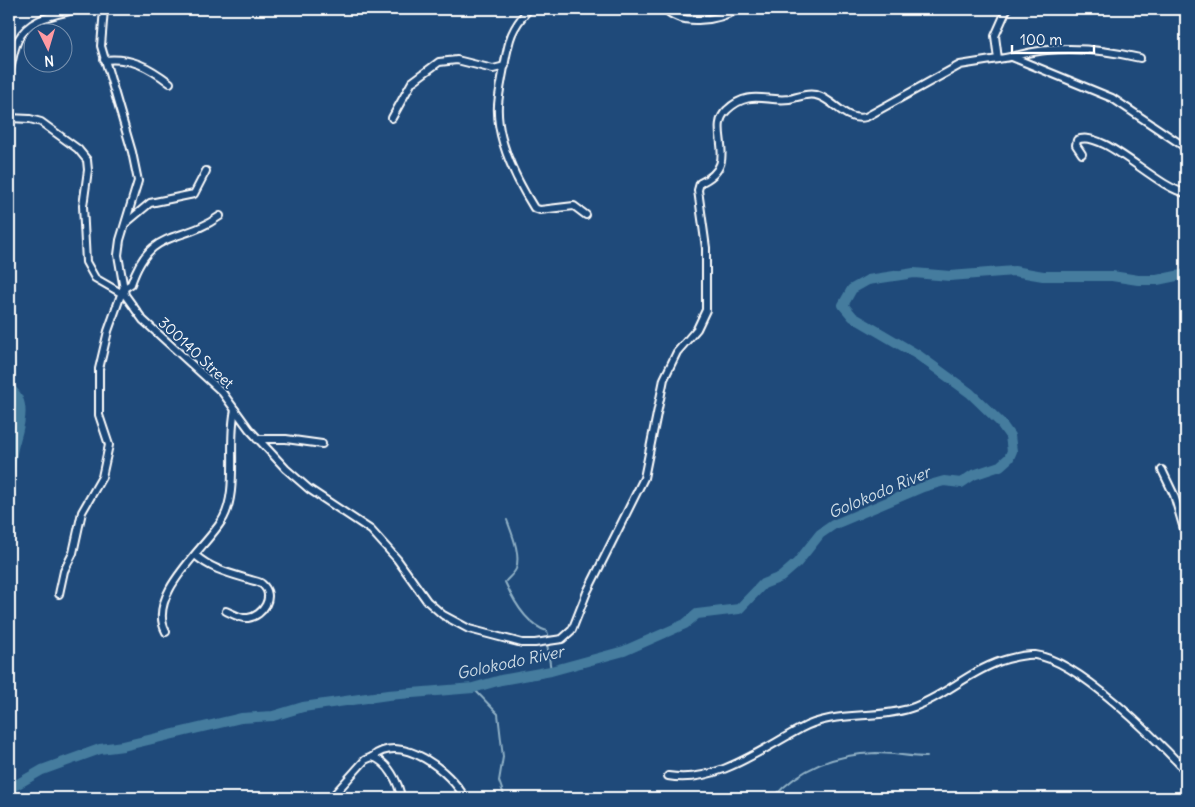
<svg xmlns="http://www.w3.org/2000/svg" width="1195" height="807" font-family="Delius,sans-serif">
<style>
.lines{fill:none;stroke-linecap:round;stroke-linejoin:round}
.stream{stroke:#8fb0c5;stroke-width:2}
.river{stroke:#447c9e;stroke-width:10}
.minor-casing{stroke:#fff;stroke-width:10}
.minor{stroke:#1f4a7a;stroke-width:6}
.labels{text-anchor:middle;stroke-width:4;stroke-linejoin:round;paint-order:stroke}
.street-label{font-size:15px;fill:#fff;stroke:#1f4a7a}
.water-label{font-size:16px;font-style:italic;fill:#d0dee7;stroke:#1f4a7a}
</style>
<rect width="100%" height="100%" fill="#1f4a7a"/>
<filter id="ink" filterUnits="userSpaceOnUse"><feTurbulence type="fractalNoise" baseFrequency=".02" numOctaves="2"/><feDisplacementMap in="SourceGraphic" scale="10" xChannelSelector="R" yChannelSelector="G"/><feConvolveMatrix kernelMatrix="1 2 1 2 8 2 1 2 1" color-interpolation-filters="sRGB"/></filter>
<g filter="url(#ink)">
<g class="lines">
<g class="stream">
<path d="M507 520C512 534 521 554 516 569 514 574 508 578 505 582 513 600 526 625 547 631L549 638"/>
<polyline points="547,643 551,671"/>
<polyline points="473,688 498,714 503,757 499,781 505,798"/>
<path d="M773 798C799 768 836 754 876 753 893 753 910 757 927 757"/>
</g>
<g class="river">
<path d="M9 388C28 402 19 426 14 444 11 454 11 465 9 475"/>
<polyline points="9,789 42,770 100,749 123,746 241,718 273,716 303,707 388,695 473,688 501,680 551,671 624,651 685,624 697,614 739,609 763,584 781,577 797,563 820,534 833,525 923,487 944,481 961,483 973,475 1000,466 1009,458 1012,451 1010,436 1000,422 970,393 918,355 853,317 843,305 852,289 868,280 914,273 950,276 1014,271 1043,276 1112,276 1138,280 1157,280 1186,274"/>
</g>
<g class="minor-casing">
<g id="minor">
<path d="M104 9 101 46 132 152 138 181 120 240 118 255 125 295 143 320 222 392 249 429 286 469 309 489 371 530 397 559 427 601 443 615 469 629 522 643H535L562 639 572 630 587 592 644 478 664 379 677 352 697 329 706 310V248L698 190 700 183C743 164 705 130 727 110 749 89 766 102 789 99 799 97 809 92 819 96 836 102 846 122 866 117L960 65 998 59 995 36 1007 9"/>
<path d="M529 9C510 30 509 40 504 67 502 79 499 92 498 105 496 140 516 179 534 208L540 210 574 206 586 215"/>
<path d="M665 9C683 27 718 20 738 9"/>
<polyline points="1012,57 1112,98 1182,145 1186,151"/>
<path d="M998 59C1015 57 1031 51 1047 50 1077 47 1111 51 1140 58"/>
<path d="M104 60C131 57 149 67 170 83"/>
<path d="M9 74C12 63 13 51 18 40 30 17 56 15 78 9"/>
<polyline points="9,118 30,119 41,122 78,149 87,160 88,170 83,206 86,262 95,278 121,293"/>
<polyline points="392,118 412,82 439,62 457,60 493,69 505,66"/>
<path d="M1082 154 1076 145 1077 140C1103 128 1156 188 1186 193"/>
<polyline points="126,223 150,203 194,194 206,171"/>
<polyline points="257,439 286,439 322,444"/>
<polyline points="1162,470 1174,495 1186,536"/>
<path d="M195 555C211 569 228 573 248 579 252 581 259 581 262 584 276 596 263 616 248 618 240 619 233 614 226 611"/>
<path d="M59 594 64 571 73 553 82 512 102 477 109 445 99 415V369L108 331 123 289 131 284C151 226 179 245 220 216"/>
<path d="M166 632C146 596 203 550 221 522 240 494 227 443 235 410"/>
<path d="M372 757C402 732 451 772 465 798"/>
<path d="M668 776C716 784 760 750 800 729 834 710 875 720 911 708 944 697 968 672 1001 661 1011 658 1024 654 1035 655 1078 660 1156 739 1186 771"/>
<path d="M331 798 365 760 372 757C388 761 399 783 401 798"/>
</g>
</g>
<use href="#minor" class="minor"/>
</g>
</g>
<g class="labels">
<g class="street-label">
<text transform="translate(196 353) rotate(43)" y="5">300140 Street</text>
</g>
<g class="water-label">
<text transform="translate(879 492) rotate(-23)" y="6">Golokodo River</text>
<text transform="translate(510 662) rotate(-12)" y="6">Golokodo River</text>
</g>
</g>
<rect width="1195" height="807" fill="none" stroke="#1f4a7a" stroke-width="30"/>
<rect x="15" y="15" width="1165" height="777" fill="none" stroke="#fff" stroke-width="2" filter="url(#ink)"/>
<g transform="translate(48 48) rotate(175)"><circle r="24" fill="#1f4a7a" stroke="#7992af"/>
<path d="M0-4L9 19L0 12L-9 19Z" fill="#ff9aa2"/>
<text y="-8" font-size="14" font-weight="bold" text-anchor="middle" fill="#ffffff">N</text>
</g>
<path d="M1012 45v8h82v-8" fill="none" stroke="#ffffff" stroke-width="2.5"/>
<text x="1020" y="45" font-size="15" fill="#ffffff" stroke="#1f4a7a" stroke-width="4" paint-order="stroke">100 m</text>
</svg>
